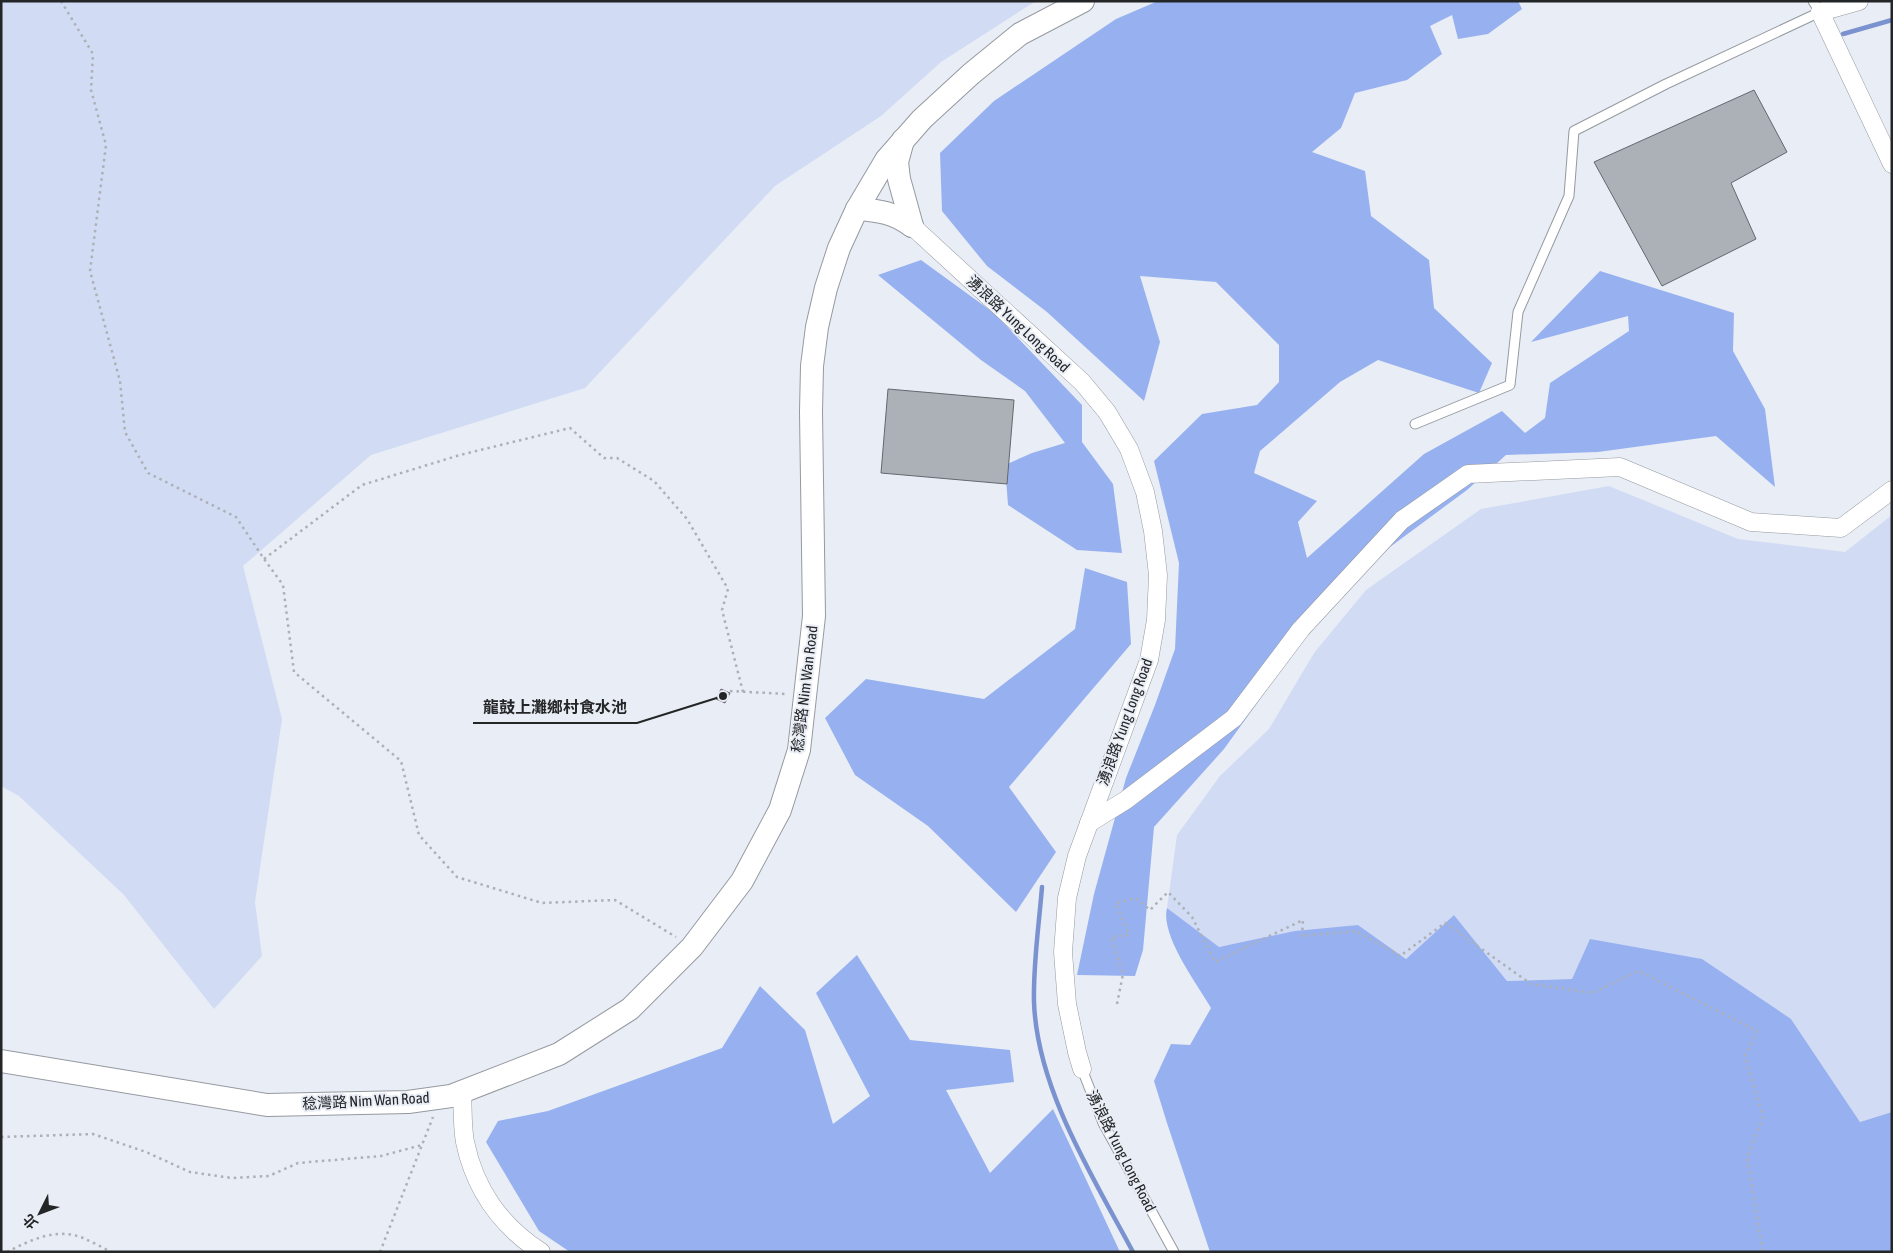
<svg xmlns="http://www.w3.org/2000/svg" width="1893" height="1253" font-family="'Asap Condensed','Noto Sans TC',sans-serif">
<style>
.green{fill:#d1dbf4}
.forest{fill:#97b1f0}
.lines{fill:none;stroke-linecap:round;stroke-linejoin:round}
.stream{stroke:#7a92cf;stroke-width:4.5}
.building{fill:#acb0b7;stroke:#64676e}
.service-casing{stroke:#9599a0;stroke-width:11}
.minor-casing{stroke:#9599a0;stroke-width:19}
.tertiary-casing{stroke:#9599a0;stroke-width:24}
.path{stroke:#adb0b6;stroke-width:2.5;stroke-dasharray:2.5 4;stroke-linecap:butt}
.service{stroke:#fff;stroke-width:9}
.minor{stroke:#fff;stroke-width:18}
.tertiary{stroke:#fff;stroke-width:22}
.labels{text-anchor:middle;stroke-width:4;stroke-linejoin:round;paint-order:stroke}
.street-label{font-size:15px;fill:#232527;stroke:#e9edf5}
.leader{fill:none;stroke:#232527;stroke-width:2}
.callout-dot{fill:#232527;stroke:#e9edf5;stroke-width:2}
.callout-label{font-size:16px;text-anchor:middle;font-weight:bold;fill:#232527;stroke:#e9edf5;stroke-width:4;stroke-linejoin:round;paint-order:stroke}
</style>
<rect width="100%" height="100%" fill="#e9edf5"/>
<g class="green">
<polygon points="1,1 1036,1 941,62 881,116 775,186 585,388 371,455 243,566 282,719 255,902 262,956 214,1009 124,895 19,796 1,786"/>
<polygon points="1609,486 1738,539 1845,552 1892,515 1892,1112 1860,1122 1791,1019 1572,979 1507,981 1454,915 1406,959 1358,925 1218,947 1167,908 1177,835 1220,776 1269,729 1314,653 1366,590 1481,509"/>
</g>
<g class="forest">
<polygon points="1158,1 1518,1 1522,9 1488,34 1458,39 1452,15 1430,26 1442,54 1407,80 1355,93 1341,128 1312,152 1365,171 1371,216 1429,260 1434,308 1492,363 1479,393 1378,360 1340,382 1260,451 1254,473 1317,501 1298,522 1307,558 1424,454 1502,411 1525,433 1545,418 1550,383 1629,331 1628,316 1531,342 1600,271 1734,313 1733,351 1765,409 1775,487 1716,436 1598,452 1506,455 1467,490 1390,547 1310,630 1224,749 1154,827 1143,950 1135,976 1077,975 1094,894 1126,778 1155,705 1175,649 1179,563 1154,461 1202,414 1257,405 1279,382 1279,345 1216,282 1140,276 1160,342 1144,401 1047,312 987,266 942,211 940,153 994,101 1116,19"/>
<polygon points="921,260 994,313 1082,405 1082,442 1113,484 1122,553 1077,550 1008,505 1005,465 1032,453 1065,443 1025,391 981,360 878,275"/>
<polygon points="1085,568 1127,582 1131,644 1009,787 1056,852 1016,912 928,826 855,775 825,718 866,679 984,699 1075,629"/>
<path d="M1167 908 1219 947 1295 931 1358 925 1406 959 1454 915 1507 981 1572 979 1590 939 1702 959 1791 1019 1860 1122 1892 1112V1252H1210L1167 1123 1154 1081 1171 1044 1190 1045 1211 1008C1197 984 1160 935 1167 908Z"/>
<polygon points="857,955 910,1040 1010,1050 1014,1082 946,1090 990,1173 1053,1109 1120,1252 570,1252 539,1231 486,1142 498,1121 548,1111 722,1048 760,986 805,1030 833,1124 870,1096 816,993"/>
</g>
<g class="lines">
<g class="stream">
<polyline points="1843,34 1892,20"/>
<path d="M1042 887C1039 925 1033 964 1034 1002 1037 1089 1093 1177 1133 1252"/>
</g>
</g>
<g class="building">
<polygon points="1754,90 1787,152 1731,183 1756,239 1662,286 1594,162"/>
<polygon points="888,389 1014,400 1007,484 881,473"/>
<polygon points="721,689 730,693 725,703 716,699"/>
</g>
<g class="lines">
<g class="service-casing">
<g id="service">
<polyline points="1415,424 1510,385 1518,312 1569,196 1574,131 1666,84 1820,12 1813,1"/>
<polyline points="1082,1069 1103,1123 1174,1252"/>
</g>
</g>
<g class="minor-casing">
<g id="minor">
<polyline points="1859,1 1820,12 1892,164"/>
<polyline points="912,226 1082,382 1107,412 1129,449 1145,492 1153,531 1158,575 1156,620 1149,660 1077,856 1067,898 1063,952 1067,1004 1077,1052 1082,1069"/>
<polyline points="1089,823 1126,800 1234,718 1301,629 1402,520 1468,474 1620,467 1751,522 1841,528 1892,490"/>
<path d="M462 1092C463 1108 462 1126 465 1142 475 1190 500 1225 541 1252"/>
</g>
</g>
<g class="tertiary-casing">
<g id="tertiary">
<polyline points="903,140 897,162 899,179 912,226"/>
<path d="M857 209C880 211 893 212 912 226"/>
<polyline points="1,1061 267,1105 408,1102 451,1096 559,1054 630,1009 692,947 742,881 780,810 799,750 814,616 811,412 812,366 817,327 826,288 839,248 857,209 886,160 922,119 971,74 1020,34 1083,1"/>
</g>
</g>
<g class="path">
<polyline points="61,1 93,54 91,90 106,145 90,271 120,381 125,432 148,473 236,517 264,559 283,585 294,672 401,761 419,835 457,877 542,903 615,900 676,937"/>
<polyline points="264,559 362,485 460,455 570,428 604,458 617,458 654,481 687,519 728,589 722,610 743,692"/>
<polyline points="730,691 786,694"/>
<polyline points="1117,1004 1123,974 1111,937 1129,935 1116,903 1136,898 1150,910 1168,892 1192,917 1215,962 1303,920 1302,936 1356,931 1400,956 1445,923 1531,984 1592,993 1639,971 1757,1031 1745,1056 1763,1117 1747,1158 1763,1252"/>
<polyline points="1,1137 93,1134 146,1152 190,1172 232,1178 269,1176 298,1163 381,1156 422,1145"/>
<path d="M7 1252C31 1240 56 1227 83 1238 92 1242 102 1247 111 1252"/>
<polyline points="380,1252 433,1117"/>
</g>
<use href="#service" class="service"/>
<use href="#minor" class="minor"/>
<use href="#tertiary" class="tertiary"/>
</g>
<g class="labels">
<g class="street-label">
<text transform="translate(1018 324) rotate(43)" y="5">湧浪路 Yung Long Road</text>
<text transform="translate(805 689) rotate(-83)" y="5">稔灣路 Nim Wan Road</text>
<text transform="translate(1125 722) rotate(-70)" y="5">湧浪路 Yung Long Road</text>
<text transform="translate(366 1101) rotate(-3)" y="5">稔灣路 Nim Wan Road</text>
<text transform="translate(1121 1151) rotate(63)" y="5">湧浪路 Yung Long Road</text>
</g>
</g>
<path class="leader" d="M723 696L637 723H473"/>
<circle class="callout-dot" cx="723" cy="696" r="5"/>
<g class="callout-label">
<text x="555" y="713">龍鼓上灘鄉村食水池</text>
</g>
<rect width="1893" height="1253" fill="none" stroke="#232527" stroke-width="5"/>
<g transform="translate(40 1213) rotate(228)" stroke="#e9edf5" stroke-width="4" paint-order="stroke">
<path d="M0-4L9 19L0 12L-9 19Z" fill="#232527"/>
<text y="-8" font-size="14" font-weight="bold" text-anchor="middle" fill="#232527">北</text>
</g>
</svg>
